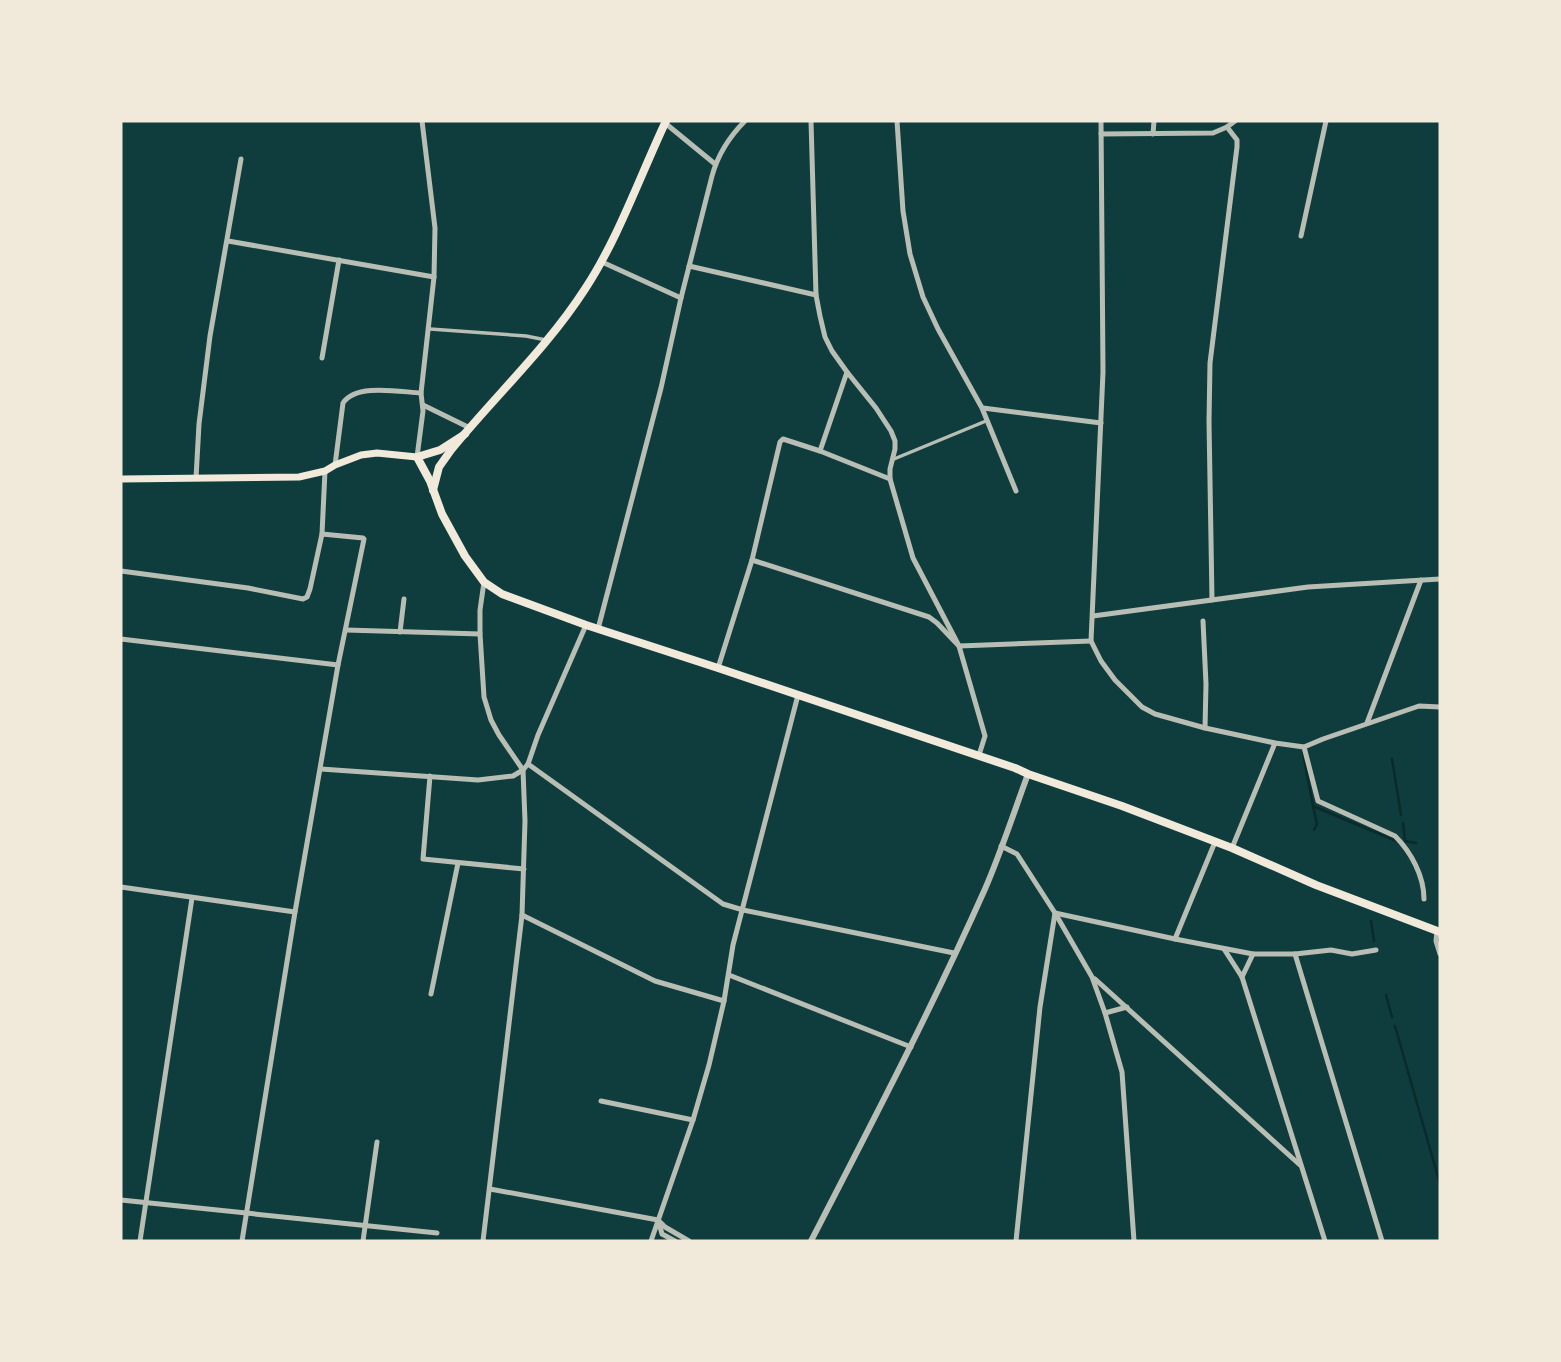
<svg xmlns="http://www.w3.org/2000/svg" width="1561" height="1362" font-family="Ubuntu,sans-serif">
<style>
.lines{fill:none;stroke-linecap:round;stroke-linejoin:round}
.stream{stroke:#0a2a2b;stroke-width:2.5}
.pedestrian{stroke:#b8beb3;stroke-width:3.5}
.minor{stroke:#b8beb3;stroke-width:5}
.tertiary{stroke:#b8beb3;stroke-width:6}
.secondary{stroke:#f1e9da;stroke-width:7}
.primary{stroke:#f1e9da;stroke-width:8}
</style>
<rect width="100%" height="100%" fill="#0f3d3e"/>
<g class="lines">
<g class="stream">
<polyline points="1303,753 1313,806 1396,841"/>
<polyline points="1392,759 1401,815"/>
<polyline points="1313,806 1317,824 1314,830"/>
<polyline points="1403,823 1405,841 1416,843"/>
<polyline points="1371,921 1374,941"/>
<polyline points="1386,995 1392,1017"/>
<polyline points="1395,1026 1440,1184"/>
</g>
<g class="pedestrian">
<polyline points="430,329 526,336 546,340"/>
<polyline points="894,459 986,421"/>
</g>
<g class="minor">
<polyline points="811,121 816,295 820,316 825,337 832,351 847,372 876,408 891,431 895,441 895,449 890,469 890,479 913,558 959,646 985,736 979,755"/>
<polyline points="897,121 903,211 910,254 923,297 938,329 982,408 1016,491"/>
<polyline points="1101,121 1103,372 1091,641 1101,661 1115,680 1142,707 1155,714 1205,728 1275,743 1304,747 1323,739 1419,706 1440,707"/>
<polyline points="665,123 715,164"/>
<polyline points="1101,134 1213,133 1227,127 1235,121"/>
<polyline points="1153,134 1154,121"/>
<polyline points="1301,236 1326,121"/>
<polyline points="228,241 434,277"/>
<polyline points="602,262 681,298"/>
<polyline points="689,266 816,295"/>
<polyline points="322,358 339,260"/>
<polyline points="423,405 470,428"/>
<polyline points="983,408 1101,423"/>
<polyline points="820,451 847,372"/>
<polyline points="417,457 423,411 421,393 434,277 435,228 422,121"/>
<path d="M335 465 343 403C356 383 400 392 421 393"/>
<polyline points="196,478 199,424 210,336 241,159"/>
<polyline points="752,560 929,617 937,623 959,646 1091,641"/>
<polyline points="121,571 248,588 303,599 307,597 310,589 322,534 325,471"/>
<polyline points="1212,600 1209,421 1210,363 1237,147 1237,140 1227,127"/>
<polyline points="1093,616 1308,587 1440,579"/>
<polyline points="1203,621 1206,684 1205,728"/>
<path d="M598 629 661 388 681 298 712 176C718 154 729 137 745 121"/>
<polyline points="346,630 480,634"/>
<polyline points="400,632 404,599"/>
<polyline points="121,639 338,665"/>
<polyline points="718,668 752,560 780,442 783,439 820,451 890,479"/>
<polyline points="1367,723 1421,580"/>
<path d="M1304 747 1318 801 1395 836C1411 852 1424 876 1424 899"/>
<polyline points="528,764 723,904 743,910 954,953"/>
<polyline points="321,769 478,780 513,776 523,770 528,764 538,735 586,625"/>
<polyline points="430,776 423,859 524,869"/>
<polyline points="1001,846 1017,854 1055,913 1092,977 1105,1013 1122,1072 1134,1241"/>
<polyline points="1232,848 1275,743"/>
<polyline points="121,887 295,912"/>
<polyline points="1055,913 1175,939 1253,954 1295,954 1331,950 1352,954 1376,950"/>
<polyline points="522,915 655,981 724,1001"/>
<polyline points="1437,931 1436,941 1440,954"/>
<polyline points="1175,939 1215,842"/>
<polyline points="1224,949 1242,977 1325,1241"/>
<polyline points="1295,954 1382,1241"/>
<polyline points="729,975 911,1047"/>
<polyline points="1242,977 1253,954"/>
<polyline points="1095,979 1300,1165"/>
<polyline points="431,994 458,863"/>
<polyline points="1105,1013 1127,1007"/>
<polyline points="601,1101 693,1120"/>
<polyline points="490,1189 658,1220 665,1227 689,1241"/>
<polyline points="121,1200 437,1233"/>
<polyline points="659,1223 662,1234 675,1241"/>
<polyline points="140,1241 192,898"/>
<polyline points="242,1241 295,912 338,665 364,539 363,538 322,534"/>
<polyline points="363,1241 377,1142"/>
<polyline points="483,1241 522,915 525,821 523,770 499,735 491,720 484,697 480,634 480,610 484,582"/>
<polyline points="651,1241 693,1120 709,1065 724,1001 733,945 798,695"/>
<polyline points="1016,1241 1040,1007 1055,913"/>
</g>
<path class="tertiary" d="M811 1241C871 1125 932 1008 985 889 1001 852 1014 812 1028 774"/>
<polyline class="secondary" points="121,479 299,477 325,471 335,465 361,455 377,453 417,457"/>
<g class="primary">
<polyline points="465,434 440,450 417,457 430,481 442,514 465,556 484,582 502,594 586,625 718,668 1015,768 1028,774 1122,806 1232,848 1316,885 1440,932"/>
<path d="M433 490 439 467 451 450C495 396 547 348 585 289 618 239 640 176 666 121"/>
</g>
</g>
<rect width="1561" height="1362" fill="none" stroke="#f1e9da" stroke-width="245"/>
</svg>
